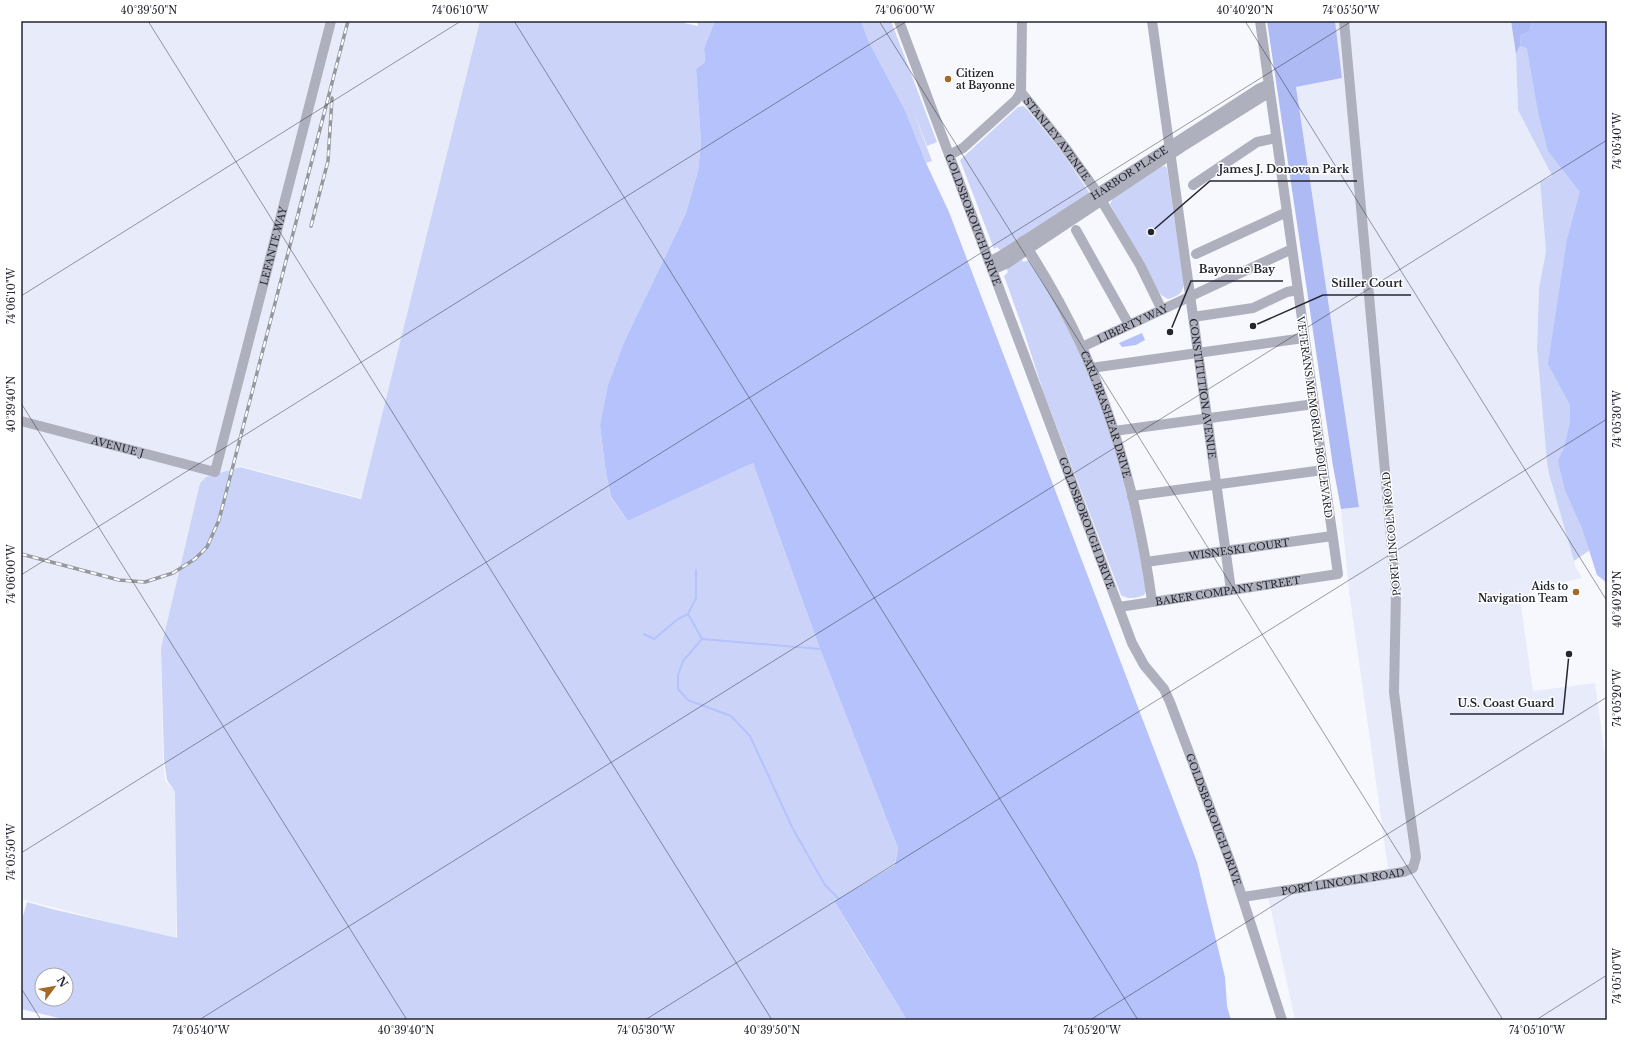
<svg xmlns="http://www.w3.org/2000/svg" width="1628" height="1041" font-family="'Libre Baskerville',serif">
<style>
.built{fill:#e8ecfa}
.green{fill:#cbd4f8;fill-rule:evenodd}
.forest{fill:#adbaf3}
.water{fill:#b5c2fc}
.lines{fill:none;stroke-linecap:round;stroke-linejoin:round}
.stream{stroke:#b5c2fc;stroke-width:2}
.minor{stroke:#aeb1bd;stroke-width:10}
.rail-casing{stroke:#9698a0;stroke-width:3.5}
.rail{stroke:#fff;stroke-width:2;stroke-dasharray:6;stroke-linecap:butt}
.ticks{fill:none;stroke:#242631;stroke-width:1;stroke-opacity:0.45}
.poi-dot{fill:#a26a26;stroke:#fff;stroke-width:1.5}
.labels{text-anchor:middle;stroke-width:3;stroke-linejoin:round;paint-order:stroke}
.poi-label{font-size:10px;font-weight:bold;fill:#242631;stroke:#fff;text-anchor:start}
.street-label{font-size:10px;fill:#242631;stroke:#fff}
.leader{fill:none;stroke:#242631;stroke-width:1.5}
.callout-dot{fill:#242631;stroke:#fff;stroke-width:1.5}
.callout-label{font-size:11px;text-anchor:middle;font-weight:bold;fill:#242631;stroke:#fff;stroke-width:3;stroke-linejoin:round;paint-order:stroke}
.neatline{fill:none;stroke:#242631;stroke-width:1.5}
.ticks-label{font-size:10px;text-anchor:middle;fill:#242631}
</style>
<rect width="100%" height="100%" fill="#f6f8fd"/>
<g class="built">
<polygon points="21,21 481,21 361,498 240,466 205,478 200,483 161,649 163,762 165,780 176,793 176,939 21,899"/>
<polygon points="1335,21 1511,21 1516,54 1518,110 1552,177 1540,182 1546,251 1539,288 1537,348 1549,474 1576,568 1582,578 1533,589 1525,598 1520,599 1533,691 1595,683 1607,770 1607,1020 1295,1020 1267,892 1389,875 1349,591 1341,509 1359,506 1296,87 1342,78"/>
</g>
<g class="green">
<path d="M480 21H674L698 26 697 21H715L704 48 705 62 696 69 701 143 698 171 686 213 625 340 600 426 606 473 611 498 628 521 753 463 820 649 898 848 895 864 834 901C857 941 883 980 907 1020H67L21 1009V923L27 902 52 909 177 938 175 792 167 780 164 760 161 648 200 483 206 477 240 467 361 499ZM42 975H66V999H42Z"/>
<polygon points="861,21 891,21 937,142 927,146 912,108 932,161 926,163 906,112 869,42"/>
<polygon points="1532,21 1607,21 1594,174 1597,575 1590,550 1574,561 1549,474 1547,462 1537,348 1539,288 1546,251 1540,182 1552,176 1518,110 1516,54 1520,46 1521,35 1530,31"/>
<polygon points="1023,106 1027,109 1062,152 1089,192 1086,196 1001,251 997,247 994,249 960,160 1018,107"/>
<path d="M1165 166 1167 168 1184 284C1182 294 1178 296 1168 299L1161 295 1156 288 1110 204 1113 198 1161 167Z"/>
<path d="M1022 259 1023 262 1029 260C1093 350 1129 483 1146 591L1144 595C1137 598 1128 600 1121 595L1044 394 1023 329 1004 276 1008 272 1006 268Z"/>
</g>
<g class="forest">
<polygon points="1267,21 1335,21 1342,78 1296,87 1359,507 1341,509 1333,466"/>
<polygon points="1511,21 1532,21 1530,31 1521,35 1520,46 1516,54"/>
</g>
<g class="water">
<polygon points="715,21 861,21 869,42 906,112 926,163 949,212 1197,862 1225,977 1227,1006 1231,1020 907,1020 834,901 895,865 898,848 820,649 753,463 628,521 611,497 606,473 600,426 608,386 625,340 686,213 698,171 701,143 696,69 705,62 704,48"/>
<polygon points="1532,21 1607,21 1607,583 1597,575 1582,528 1565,490 1558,461 1564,448 1570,422 1570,405 1548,364 1567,239 1580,192 1548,151 1538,112 1527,48 1520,46 1521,35 1530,31"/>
<polygon points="1142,333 1145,340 1136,345 1122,347 1119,343"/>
</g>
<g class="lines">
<g class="stream">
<polyline points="696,570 696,598 688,614 702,639"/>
<polyline points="644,634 654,639 678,619 688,614"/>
<polyline points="820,649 702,639 683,661 678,675 678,689 688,700 731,716 750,736 793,829 825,885 838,898"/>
</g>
<g class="minor">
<path id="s1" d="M899 21 1132 643 1144 665 1164 689 1170 702 1233 869 1282 1020"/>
<path id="s2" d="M1022 21 1021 92 1064 146 1094 188 1140 265 1162 310"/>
<path id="s3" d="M1152 21 1231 590"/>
<polyline points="949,155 963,148 1016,100 1021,92"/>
<polyline points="1193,185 1257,142 1276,138"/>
<polyline points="1076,230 1129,325"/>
<path id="s4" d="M1023 241C1045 275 1065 310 1082 347 1118 428 1140 514 1152 601"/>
<polyline points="1196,254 1287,212"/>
<path id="s5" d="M989 262 1002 255 1260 88 1269 84"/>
<polyline points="992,270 1006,264 1182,147 1262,97 1270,93"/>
<polyline points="1193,317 1253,308 1287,292 1298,290"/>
<path id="s6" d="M1082 347 1292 249"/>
<polyline points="1091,368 1304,338"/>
<path id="s7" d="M21 421 215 472 331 21"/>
<polyline points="1114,431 1314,404"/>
<polyline points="1132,496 1323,470"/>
<path id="s8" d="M1146 562 1332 536"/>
<path id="s9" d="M1119 607 1338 574 1260 21"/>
<path id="s10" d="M1243 897 1403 872 1413 868 1416 857 1404 771 1394 692 1396 592 1344 21"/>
</g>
<g class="rail-casing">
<g id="rail">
<polyline points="311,226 328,161 332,98"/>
<polyline points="21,554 119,580 145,582 173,573 195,559 207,547 219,520 348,21"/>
</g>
</g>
<use href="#rail" class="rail"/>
</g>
<path class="ticks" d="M148 21 772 1020M514 21 1138 1020M879 21 1503 1020M1245 21 1607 601M21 296 461 21M21 403 407 1020M21 575 907 21M21 853 1352 21M21 988 41 1020M199 1020 1607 140M645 1020 1607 419M1090 1020 1607 697M1536 1020 1607 975"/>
<g class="poi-dot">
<circle cx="948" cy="79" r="4"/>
<circle cx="1576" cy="592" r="4"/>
</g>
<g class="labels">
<g class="poi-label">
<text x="956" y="77">Citizen<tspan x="956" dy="12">at Bayonne</tspan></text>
<text x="1568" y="590" text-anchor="end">Aids to<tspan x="1568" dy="12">Navigation Team</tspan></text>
</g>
<g class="street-label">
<text dy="4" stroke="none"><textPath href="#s2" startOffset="130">STANLEY AVENUE</textPath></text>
<text dy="4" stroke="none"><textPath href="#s5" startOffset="166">HARBOR PLACE</textPath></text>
<text dy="4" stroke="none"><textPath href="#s1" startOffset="212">GOLDSBOROUGH DRIVE</textPath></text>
<text dy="4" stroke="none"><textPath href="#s7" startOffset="434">LEFANTE WAY</textPath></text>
<text dy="4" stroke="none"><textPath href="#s6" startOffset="56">LIBERTY WAY</textPath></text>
<text dy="4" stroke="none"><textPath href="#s3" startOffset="371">CONSTITUTION AVENUE</textPath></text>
<text dy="4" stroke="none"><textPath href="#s4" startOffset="193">CARL BRASHEAR DRIVE</textPath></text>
<text transform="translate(1315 417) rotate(82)" y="4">VETERANS MEMORIAL BOULEVARD</text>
<text dy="4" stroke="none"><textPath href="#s7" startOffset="100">AVENUE J</textPath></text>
<text dy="4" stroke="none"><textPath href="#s1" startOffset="536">GOLDSBOROUGH DRIVE</textPath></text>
<text transform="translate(1391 534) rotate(-95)" y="4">PORT LINCOLN ROAD</text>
<text dy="4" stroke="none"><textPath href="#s8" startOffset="94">WISNESKI COURT</textPath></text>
<text dy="4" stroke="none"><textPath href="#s9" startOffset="110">BAKER COMPANY STREET</textPath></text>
<text dy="4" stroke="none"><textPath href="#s1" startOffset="860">GOLDSBOROUGH DRIVE</textPath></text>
<text dy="4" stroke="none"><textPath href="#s10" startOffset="101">PORT LINCOLN ROAD</textPath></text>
</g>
</g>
<path class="leader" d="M1151 232L1210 181H1357M1170 332L1191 281H1283M1253 326L1323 295H1411M1569 654L1563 714H1450"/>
<g class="callout-dot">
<circle cx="1151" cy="232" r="4"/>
<circle cx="1170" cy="332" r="4"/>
<circle cx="1253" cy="326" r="4"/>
<circle cx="1569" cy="654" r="4"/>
</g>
<g class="callout-label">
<text x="1284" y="173">James J. Donovan Park</text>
<text x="1237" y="273">Bayonne Bay</text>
<text x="1367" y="287">Stiller Court</text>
<text x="1506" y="707">U.S. Coast Guard</text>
</g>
<rect width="1628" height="1041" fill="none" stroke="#ffffff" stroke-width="44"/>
<g transform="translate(54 987) rotate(58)"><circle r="19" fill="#ffffff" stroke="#a7a8ad"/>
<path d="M0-3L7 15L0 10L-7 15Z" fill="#a26a26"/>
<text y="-6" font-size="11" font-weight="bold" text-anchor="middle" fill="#242631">N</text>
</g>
<rect x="22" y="22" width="1584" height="997" class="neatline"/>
<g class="ticks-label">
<text x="149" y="14">40°39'50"N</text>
<text x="460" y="14">74°06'10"W</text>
<text x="905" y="14">74°06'00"W</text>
<text x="1245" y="14">40°40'20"N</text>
<text x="1351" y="14">74°05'50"W</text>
<text transform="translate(1617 141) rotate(-90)" y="4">74°05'40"W</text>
<text transform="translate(11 296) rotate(-90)" y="4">74°06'10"W</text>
<text transform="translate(11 404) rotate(-90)" y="4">40°39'40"N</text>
<text transform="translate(1617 419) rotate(-90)" y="4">74°05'30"W</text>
<text transform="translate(11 574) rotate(-90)" y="4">74°06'00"W</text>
<text transform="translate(1617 599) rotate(-90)" y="4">40°40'20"N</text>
<text transform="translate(1617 698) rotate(-90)" y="4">74°05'20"W</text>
<text transform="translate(11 852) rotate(-90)" y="4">74°05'50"W</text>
<text transform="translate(1617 976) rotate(-90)" y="4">74°05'10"W</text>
<text x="201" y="1034">74°05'40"W</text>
<text x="406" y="1034">40°39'40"N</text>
<text x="646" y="1034">74°05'30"W</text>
<text x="772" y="1034">40°39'50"N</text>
<text x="1092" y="1034">74°05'20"W</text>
<text x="1537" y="1034">74°05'10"W</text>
</g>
</svg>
